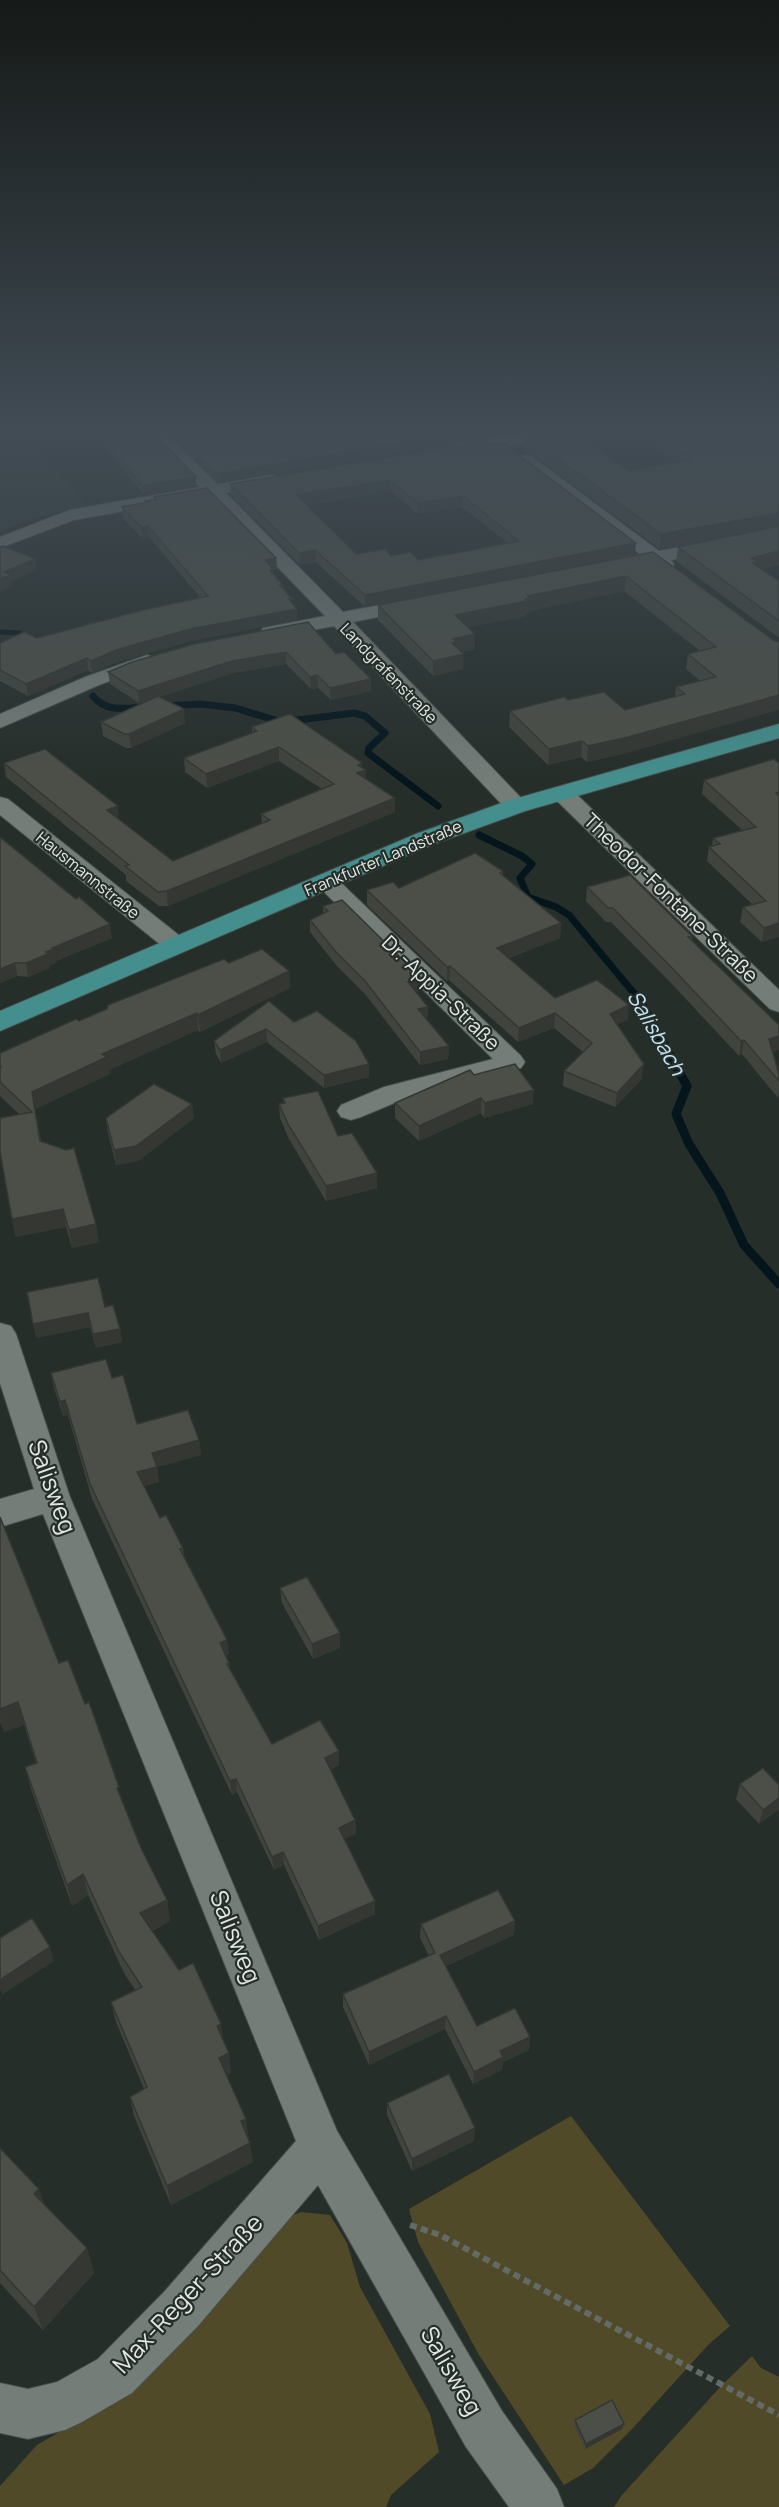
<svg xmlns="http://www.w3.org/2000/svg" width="779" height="2507" font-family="Manrope,sans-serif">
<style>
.built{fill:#2d3b34}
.green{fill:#514a28}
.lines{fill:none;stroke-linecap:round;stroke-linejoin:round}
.stream-far2{stroke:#04151c;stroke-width:5}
.stream-far1{stroke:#04151c;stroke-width:7}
.stream{stroke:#04151c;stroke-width:9}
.minor-casing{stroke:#464d49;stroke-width:2}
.major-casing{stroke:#464d49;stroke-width:2}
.path{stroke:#636b67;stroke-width:6;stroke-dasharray:7 4.5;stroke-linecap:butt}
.minor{fill:#747d78;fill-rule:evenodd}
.major{fill:#448f8e;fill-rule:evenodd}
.wall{fill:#40443d;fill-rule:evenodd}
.shaded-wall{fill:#343732}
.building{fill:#4b4f47;stroke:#343732;stroke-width:1.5;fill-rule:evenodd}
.labels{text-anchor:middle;stroke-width:4.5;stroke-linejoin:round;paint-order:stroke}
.far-street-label{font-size:16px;fill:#e3e8e5;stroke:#262e2a}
.street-label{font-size:20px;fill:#e3e8e5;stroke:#262e2a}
.water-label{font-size:21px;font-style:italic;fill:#c5e6f5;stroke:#262e2a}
.near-street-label{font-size:24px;fill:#e3e8e5;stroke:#262e2a}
</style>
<rect width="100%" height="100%" fill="#262e2a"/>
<polygon class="built" points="22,431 86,505 33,518 0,532 0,432"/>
<g class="green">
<polygon points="571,2116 730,2326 708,2345 633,2428 593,2468 564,2485 479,2355 418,2242 409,2209"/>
<polygon points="301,2212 330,2215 347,2243 360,2287 430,2414 439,2452 391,2495 386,2507 0,2507 0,2486 37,2445 89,2415 270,2224"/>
<polygon points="752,2356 761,2368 779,2377 779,2507 614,2507 622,2495 722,2385"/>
</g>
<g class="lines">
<polyline class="stream-far2" points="0,632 19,633 46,643"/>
<g class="stream-far1">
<path d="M93 696C106 713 126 708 145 707"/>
<polyline points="165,706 201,704 235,708 282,722 354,713 365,716 385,733 369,748 368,753 438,806"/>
<polyline points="479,835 522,856 532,864 520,878 528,897 556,907 569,915 637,997"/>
</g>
<polyline class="stream" points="637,996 687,1086 676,1114 689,1144 720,1193 744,1245 779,1284"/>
<g class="minor-casing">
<g id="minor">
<polygon points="147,431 164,431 217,484 271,475 277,476 280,480 277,484 226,493 343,612 417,598 424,600 427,604 424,608 353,622 524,801 527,806 524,811 516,813 508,811 334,626 270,638 263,636 260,632 263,628 325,616 209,496 74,520 0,548 0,537 70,510 200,487"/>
<polygon points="533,431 572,431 564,436 451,455 443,450 451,445"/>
<polygon points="525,455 531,456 659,551 779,528 779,538 671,560 674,564 672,568 665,570 652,563 620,570 613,568 611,564 613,560 640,554 519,464 517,460 519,456"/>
<polygon points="147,655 154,657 157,661 154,665 99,685 0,728 0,714 85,677"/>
<polygon points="562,786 570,788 779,990 779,1012 770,1009 554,798 551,793 554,788"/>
<polygon points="0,797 8,799 185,940 188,945 185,950 176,952 167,950 0,815"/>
<polygon points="326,874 334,876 521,1056 525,1062 521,1068 404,1099 361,1117 351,1120 341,1117 337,1111 341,1105 384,1087 493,1059 318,886 314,881 318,876"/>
<polygon points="0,1323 11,1326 16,1334 70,1497 337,2131 502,2411 557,2489 564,2507 509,2507 466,2447 318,2185 198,2326 132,2393 82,2422 65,2430 28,2439 0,2433 0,2383 28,2389 57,2382 98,2359 164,2292 296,2141 43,1514 0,1527 0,1499 34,1489 0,1383"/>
</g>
</g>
<g class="major-casing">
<polygon id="major" points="779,724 779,738 525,811 434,844 0,1031 0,1011 416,834 507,801"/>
</g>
<polyline class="path" points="410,2225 440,2235 779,2415"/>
<use href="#minor" class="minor"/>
<use href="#major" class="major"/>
</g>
<g class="wall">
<polygon points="91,431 152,431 196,477 196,486 144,495"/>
<polygon points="167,431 219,431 223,436 243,440 471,440 218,483"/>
<polygon points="607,431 779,431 762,569 779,581 779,638 676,561 678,547 762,530 660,549 525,449 526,435 629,471 676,462 642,438 621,441"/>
<path d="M486 441 635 554 365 607 316 562 300 565 231 495 230 484ZM390 491 418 514 462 507 508 543 418 560 391 556 356 554 307 505Z"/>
<polygon points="154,497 276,558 277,569 273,570 274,575 292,603 297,609 297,620 191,641 117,662 92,673 88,670 28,696 0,681 0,643 37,638 200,597 149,537 142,538 123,518 122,507 146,503 146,501 154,499"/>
<polygon points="653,552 773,640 627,753 587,762 581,757 548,765 509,727 510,711 568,700 625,710 675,697 676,687 700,681 686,669 688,654 700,651 624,591 529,611 529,613 526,614 526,616 469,627 475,649 462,652 463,669 433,676 378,620 378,605"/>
<polygon points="194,644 336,654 371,691 331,700 318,688 311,689 286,664 233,673 159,697 185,723 131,748 126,748 103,736 101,722 153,698 139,703 110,684 108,672"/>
<polygon points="252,727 362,763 362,767 366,779 395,798 395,812 168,906 159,906 126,881 126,875 6,777 4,763 119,819 173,861 262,823 261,814 322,789 279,761 207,788 185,772 184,758 252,733"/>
<polygon points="779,763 779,937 762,942 740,922 743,907 752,904 707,861 709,847 712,846 713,838 742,830 702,794 704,780"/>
<polygon points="0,837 112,938 56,961 56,963 50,965 50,968 28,977 17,976 0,983"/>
<polygon points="503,871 503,875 561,923 560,938 509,958 555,998 628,1020 617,1024 642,1079 615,1107 563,1086 564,1071 583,1052 554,1028 518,1042 449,980 447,981 367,905 367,890 399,888"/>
<polygon points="587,887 692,936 692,941 773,1052 777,1067 779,1066 779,1092 778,1098 742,1054 739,1056 672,984 611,922 606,922 586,901"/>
<polygon points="323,906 421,991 416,992 428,1007 427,1020 449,1046 448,1059 420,1065 365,994 336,965 310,932 310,920 323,914"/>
<polygon points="229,963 289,971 290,988 200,1032 198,1030 109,1070 110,1074 35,1109 41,1141 99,1242 72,1248 66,1227 15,1237 19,1114 0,1096 0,1053 79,1021"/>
<polygon points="294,1022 369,1077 324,1088 267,1042 221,1063 216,1054 214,1041"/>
<polygon points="474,1075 533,1104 484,1118 481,1113 419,1141 395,1118 395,1103"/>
<polygon points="283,1098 338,1136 377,1188 326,1201 289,1139 280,1118 279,1104 283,1103"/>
<polygon points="106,1118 194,1118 138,1161 116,1165 108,1133"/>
<polygon points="105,1307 120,1329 122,1342 96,1348 90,1327 36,1338"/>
<polygon points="51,1373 112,1378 137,1424 199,1440 201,1455 157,1467 159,1482 144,1486 160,1518 183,1548 184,1556 229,1654 226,1655 229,1663 230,1670 272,1744 339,1765 330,1770 355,1820 356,1834 344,1839 375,1914 319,1940 284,1865 274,1870 237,1792 232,1795 92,1499 68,1415 63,1416 54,1388"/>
<polygon points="0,1517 59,1663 121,1798 141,1848 167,1900 170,1921 152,1931 224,2042 231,2073 227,2075 249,2138 248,2138 253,2162 171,2205 134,2116 130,2097 144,2089 116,2022 111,2002 135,1990 124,1973 88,1895 72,1906 31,1789 25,1767 36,1763 24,1725 4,1732 0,1721"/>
<polygon points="280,1588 340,1648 313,1659 282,1603"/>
<polygon points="740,1784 779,1785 759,1824 736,1799"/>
<polygon points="515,1921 514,1935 446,1966 477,2026 530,2037 529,2050 503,2062 502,2070 473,2084 445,2029 369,2065 343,2007 343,1994 429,1956 420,1938 421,1924"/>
<polygon points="387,2103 474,2141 412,2171 387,2115"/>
<polygon points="0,2148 45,2206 87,2248 94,2273 43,2330 0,2283"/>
<polygon points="575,2420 624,2424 622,2429 585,2449 574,2425"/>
</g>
<g class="shaded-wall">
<polygon points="471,431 471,440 218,483 217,474"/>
<polygon points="622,431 643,431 642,438 621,441"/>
<polygon points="196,477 196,486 144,495 143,486"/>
<polygon points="390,480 390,491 298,506 297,495"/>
<polygon points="463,496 462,507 418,514 418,503"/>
<polygon points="779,513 779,527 660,549 661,534"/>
<polygon points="148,526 149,537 142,538 141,527"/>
<polygon points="636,543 635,554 365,607 365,595"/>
<polygon points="315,550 316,562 300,565 299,553"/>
<polygon points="779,551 779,565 756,571 751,558"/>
<polygon points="276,558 277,569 273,570 274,581 265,560"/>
<polygon points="35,559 37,570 12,581 12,586 0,592 0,579 4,572"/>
<polygon points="626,576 624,591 529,611 529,613 526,614 526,616 455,630 455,615 528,596"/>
<polygon points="289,599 292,599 292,610 297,609 297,620 191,641 117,662 92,673 91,661 116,650"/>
<polygon points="475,634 475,649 456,653 464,654 463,669 433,676 433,661 453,639"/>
<polygon points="286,652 286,664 233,673 139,703 138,691 232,661"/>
<polygon points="87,658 88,670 28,696 26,684"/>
<polygon points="317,675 318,688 311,689 310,677"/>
<polygon points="371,679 371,691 331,700 330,688"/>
<polygon points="779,695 779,710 627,753 587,762 588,746"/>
<polygon points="184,709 185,723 131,748 129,734"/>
<polygon points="582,741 581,757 548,765 549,749"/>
<polygon points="279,747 279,761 207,788 206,774"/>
<polygon points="362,763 362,771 366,770 366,784 358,787 358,765"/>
<polygon points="395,798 395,812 168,906 167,891"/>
<polygon points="118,806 119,820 107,810"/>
<polygon points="561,923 560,938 497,962 497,948"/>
<polygon points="779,923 779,937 762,942 764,928"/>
<polygon points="110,924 112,938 56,961 56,963 50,965 50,968 28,977 26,963 46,952 52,948"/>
<polygon points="15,963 17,976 0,983 0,969"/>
<polygon points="450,966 449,980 447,981 447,967"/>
<polygon points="289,971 290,988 200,1032 198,1015"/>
<polygon points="421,978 421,991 408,995 408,982"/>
<polygon points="629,1005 628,1020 609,1028 610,1014"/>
<polygon points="428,1007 427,1020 418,1009"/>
<polygon points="197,1013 198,1030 109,1070 110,1074 35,1109 32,1092 102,1054"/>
<polygon points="555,1013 554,1028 518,1042 519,1028"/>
<polygon points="266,1029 267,1042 221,1063 220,1050"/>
<polygon points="779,1036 779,1050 767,1054 769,1039"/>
<polygon points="744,1040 742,1054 739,1056 741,1041"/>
<polygon points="449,1046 448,1059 420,1065 420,1052"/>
<polygon points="369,1064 369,1077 324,1088 324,1075"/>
<polygon points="644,1064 642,1079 615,1107 617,1093"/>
<polygon points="534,1090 533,1104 484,1118 485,1103"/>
<polygon points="481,1098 481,1113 419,1141 419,1126"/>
<polygon points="192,1104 194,1118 138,1161 116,1165 114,1150"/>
<polygon points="377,1173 377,1188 326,1201 326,1186"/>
<polygon points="63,1209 66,1227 15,1237 12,1219"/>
<polygon points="96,1224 99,1242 72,1248 69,1230"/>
<polygon points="88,1313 90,1327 36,1338 33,1324"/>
<polygon points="120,1329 122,1342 96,1348 93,1334"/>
<polygon points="65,1400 68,1415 63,1416 60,1402"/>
<polygon points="199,1440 201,1455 154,1468 152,1453"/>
<polygon points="157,1467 159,1482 139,1487 137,1472"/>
<polygon points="340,1633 340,1648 313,1659 312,1644"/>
<polygon points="227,1640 229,1654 221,1657 220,1643"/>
<polygon points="18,1702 24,1725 4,1732 0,1718 0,1709"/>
<polygon points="339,1751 339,1765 325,1772 325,1758"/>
<polygon points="236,1779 237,1792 232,1795 230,1781"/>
<polygon points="779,1798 779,1810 759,1824 763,1810"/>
<polygon points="355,1820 356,1834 339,1841 339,1828"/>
<polygon points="283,1852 284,1865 274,1870 272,1857"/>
<polygon points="83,1874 88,1895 72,1906 67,1885"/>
<polygon points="167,1900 170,1921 144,1934 140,1913"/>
<polygon points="375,1901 375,1914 319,1940 318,1926"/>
<polygon points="515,1921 514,1935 439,1969 440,1955"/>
<polygon points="50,1947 54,1961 2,1995 0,1988 0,1980"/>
<polygon points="446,2016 445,2029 369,2065 369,2052"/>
<polygon points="221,2024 224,2044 217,2026"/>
<polygon points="530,2037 529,2050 503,2062 502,2070 473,2084 474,2072 500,2051"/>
<polygon points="229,2053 231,2073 222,2078 219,2058"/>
<polygon points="246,2119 249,2138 244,2140 241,2121"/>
<polygon points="475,2128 474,2141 412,2171 412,2159"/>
<polygon points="250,2143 253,2162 171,2205 167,2186"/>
<polygon points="39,2189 48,2214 34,2194"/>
<polygon points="87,2248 94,2273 43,2330 34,2307"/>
<polygon points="624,2424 622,2429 585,2449 586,2444"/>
</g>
<g class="building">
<polygon points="97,431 152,431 196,477 143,486"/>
<polygon points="175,431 219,431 223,436 236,433 243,440 302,431 326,431 334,440 386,431 469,431 217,474"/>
<polygon points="547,431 574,431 629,471 692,459 653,431 779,431 779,513 661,534 526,435"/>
<path d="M486 441 494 444 503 443 636 543 365 595 315 550 299 553 230 484ZM390 480 418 503 463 496 519 541 418 560 410 552 391 556 386 549 356 554 297 495Z"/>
<polygon points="207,488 276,558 265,560 273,569 270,570 283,585 280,585 292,599 289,599 297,609 190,629 116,650 91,661 87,658 26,684 0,670 0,643 24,632 37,638 143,610 208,596 148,526 141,527 122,507 148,502 146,501 156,499 154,497"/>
<polygon points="779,526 779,551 751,558 757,562 753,563 779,581 779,621 678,547"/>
<polygon points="3,546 35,559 4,572 11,575 0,579 0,547"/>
<polygon points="653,552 773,640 779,642 779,695 628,737 588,746 582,741 549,749 510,711 564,697 568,700 604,692 625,710 685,694 676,687 716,677 688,654 716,647 626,576 528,596 530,598 525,599 527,601 455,615 475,634 453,639 456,642 452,643 464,654 433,661 378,605"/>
<polygon points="308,622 336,654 344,652 371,679 330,688 317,675 310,677 286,652 232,661 138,691 108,672 132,662 194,644"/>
<polygon points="158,696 184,709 129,734 124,734 101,722"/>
<polygon points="290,714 362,763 358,765 366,770 357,773 395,798 167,891 158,892 125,866 129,865 4,763 45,749 118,806 107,810 173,861 270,820 261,814 334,784 279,747 206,774 184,758 257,731 252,727"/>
<polygon points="774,759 779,763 779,792 776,793 779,796 779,923 764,928 743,907 766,901 709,847 720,844 713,838 756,827 704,780"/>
<polygon points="0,837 76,899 79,897 110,924 52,948 54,949 46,952 48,954 26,963 15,963 0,969"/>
<polygon points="475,853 503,871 500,873 561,923 497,948 555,998 597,980 629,1005 610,1014 644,1064 617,1093 564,1071 592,1043 555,1013 519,1028 450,966 447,967 367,890 393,882 399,888"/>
<polygon points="630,875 692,936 688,937 779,1025 779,1036 769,1039 777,1067 779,1066 779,1070 777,1067 779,1076 779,1081 744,1040 741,1041 673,969 613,908 608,908 587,887"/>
<polygon points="342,900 421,978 408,982 428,1007 418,1009 449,1046 420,1052 365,981 336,952 310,920 328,911 323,906"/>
<polygon points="262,949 289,971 198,1015 197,1013 102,1054 107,1057 32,1092 40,1141 66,1150 74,1148 96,1224 69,1230 63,1209 12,1219 0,1152 0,1118 32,1112 0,1082 0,1067 1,1067 0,1066 0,1053 76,1019 79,1021 107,1009 108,1005 224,959 229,963"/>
<polygon points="269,1001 294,1022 317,1011 356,1041 369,1064 324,1075 266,1029 220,1050 214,1041"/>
<polygon points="515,1064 534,1090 485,1103 481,1098 419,1126 395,1103 470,1070 474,1075"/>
<polygon points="154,1084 192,1104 136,1146 114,1150 106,1118"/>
<polygon points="318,1091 338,1136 352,1133 377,1173 326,1186 288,1124 279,1104 285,1103 283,1098"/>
<polygon points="98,1278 105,1307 113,1305 120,1329 93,1334 88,1313 33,1324 27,1292"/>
<polygon points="106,1359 112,1378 123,1375 137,1424 188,1410 199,1440 152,1453 157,1467 137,1472 160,1518 166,1515 183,1548 180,1549 227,1640 220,1643 229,1663 227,1664 272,1744 320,1720 339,1751 325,1758 355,1820 339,1828 375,1901 318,1926 283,1852 272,1857 236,1779 230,1781 90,1484 65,1400 60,1402 51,1373"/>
<polygon points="0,1517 59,1663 68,1660 85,1704 89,1702 119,1787 117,1788 141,1848 167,1900 140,1913 179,1970 193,1963 221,2024 217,2026 229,2053 219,2058 246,2119 241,2121 250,2143 167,2186 130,2097 147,2087 111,2002 142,1987 119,1952 83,1874 67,1885 25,1767 37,1763 18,1702 0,1709"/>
<polygon points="307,1577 340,1633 312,1644 280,1588"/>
<polygon points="763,1768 779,1785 779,1798 763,1810 740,1784"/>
<polygon points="498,1890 515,1921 440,1955 477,2026 515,2008 530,2037 500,2051 503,2057 474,2072 446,2016 369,2052 343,1994 435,1953 421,1924"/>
<polygon points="32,1918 50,1947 0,1980 0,1938"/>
<polygon points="449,2074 475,2128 412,2159 387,2103"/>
<polygon points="0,2148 39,2189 34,2194 87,2248 34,2307 0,2270"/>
<polygon points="612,2400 624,2424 586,2444 575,2420"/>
</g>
<linearGradient id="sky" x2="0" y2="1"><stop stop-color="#151917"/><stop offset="0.55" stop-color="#414c55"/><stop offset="1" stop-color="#414c55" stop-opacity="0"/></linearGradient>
<rect width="779" height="782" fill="url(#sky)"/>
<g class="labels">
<g class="far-street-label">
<text transform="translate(389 673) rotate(46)" y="6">Landgrafenstraße</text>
<text transform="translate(383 858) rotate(-23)" y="6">Frankfurter Landstraße</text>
<text transform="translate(88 875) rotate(39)" y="6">Hausmannstraße</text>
</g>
<g class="street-label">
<text transform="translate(671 898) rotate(44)" y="7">Theodor-Fontane-Straße</text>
<text transform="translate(441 993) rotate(44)" y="7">Dr.-Appia-Straße</text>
</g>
<g class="water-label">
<text transform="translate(656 1033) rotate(60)" y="7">Salisbach</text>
</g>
<g class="near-street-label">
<text transform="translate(52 1487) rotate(70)" y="8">Salisweg</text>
<text transform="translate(235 1937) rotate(68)" y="8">Salisweg</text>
<text transform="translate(188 2294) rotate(-47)" y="8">Max-Reger-Straße</text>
<text transform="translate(451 2371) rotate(60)" y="8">Salisweg</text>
</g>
</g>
</svg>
